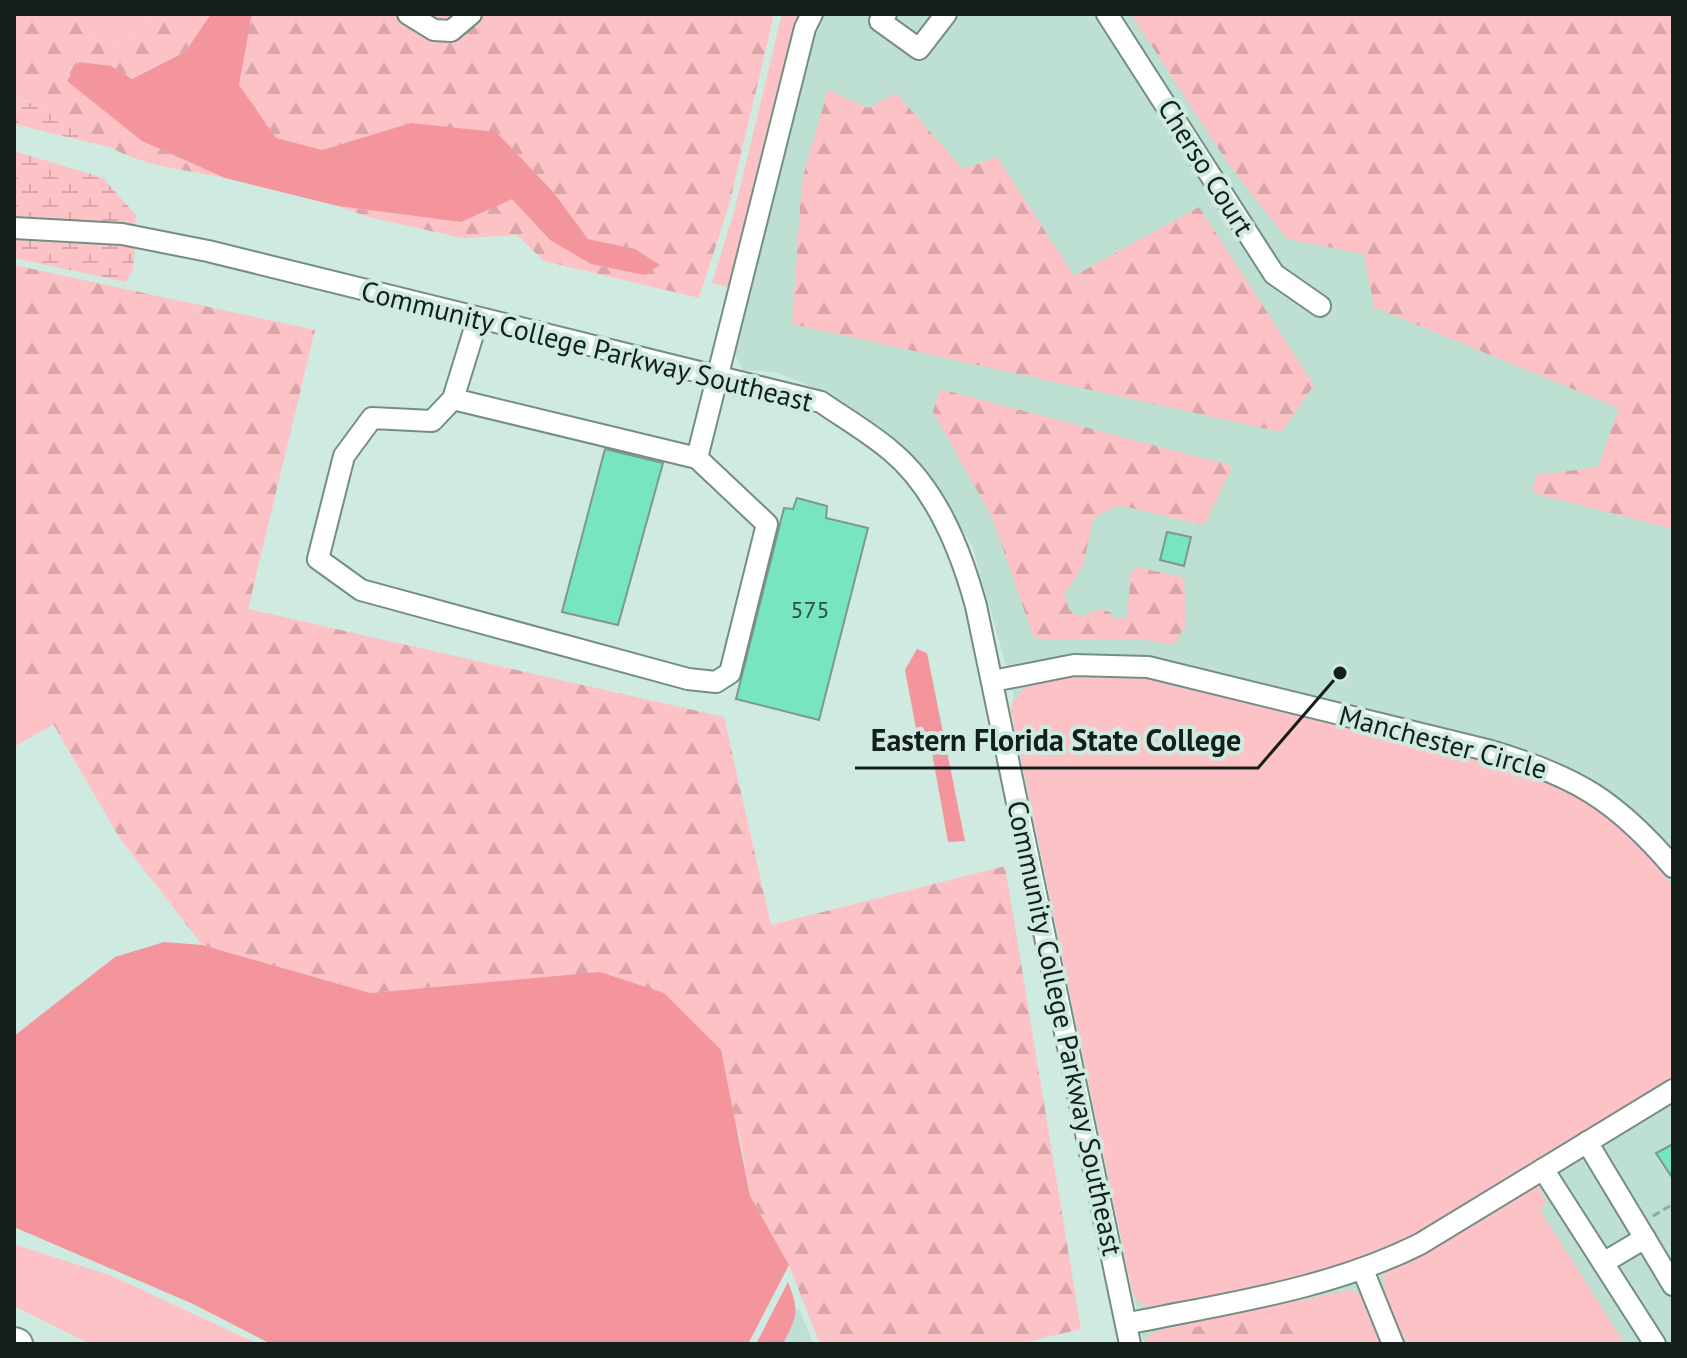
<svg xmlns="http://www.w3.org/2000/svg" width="1687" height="1358" font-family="'PT Sans',sans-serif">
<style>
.built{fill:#bde0d2}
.grass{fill:#fdc2c5}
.forest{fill:url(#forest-firs)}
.wetland{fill:url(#wetland-marsh)}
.water{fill:#f4959d}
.building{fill:#78e5c2;stroke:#7e988e;stroke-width:2}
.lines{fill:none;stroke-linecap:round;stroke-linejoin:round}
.minor-casing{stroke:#758e84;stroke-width:24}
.highway-casing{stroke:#758e84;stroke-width:34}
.path{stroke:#93a8a1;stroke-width:3;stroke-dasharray:8 4;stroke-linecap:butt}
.minor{stroke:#fff;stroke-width:20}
.highway{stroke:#fff;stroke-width:30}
.labels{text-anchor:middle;stroke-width:8;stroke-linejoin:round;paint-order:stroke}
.number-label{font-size:24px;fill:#2d5045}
.street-label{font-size:28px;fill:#141e1b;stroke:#cfeae0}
.leader{fill:none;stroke:#141e1b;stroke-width:3}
.callout-dot{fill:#141e1b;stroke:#cfeae0;stroke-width:3}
.callout-label{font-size:30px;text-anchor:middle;font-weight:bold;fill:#141e1b;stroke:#cfeae0;stroke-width:8;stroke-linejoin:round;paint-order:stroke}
</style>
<defs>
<pattern id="forest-firs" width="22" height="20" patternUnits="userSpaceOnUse" patternTransform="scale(2)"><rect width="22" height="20" fill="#fdc2c5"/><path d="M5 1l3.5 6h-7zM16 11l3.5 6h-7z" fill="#d8a6a9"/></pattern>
<pattern id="wetland-marsh" width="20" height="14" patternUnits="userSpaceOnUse" patternTransform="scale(2)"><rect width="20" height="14" fill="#fdc2c5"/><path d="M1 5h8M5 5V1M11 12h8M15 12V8" fill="none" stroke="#d8a6a9"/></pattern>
</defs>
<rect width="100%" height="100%" fill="#cfeae0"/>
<g class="built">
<polygon points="820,14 1673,14 1673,1344 1144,1344 1011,710 1014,694 972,545 918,460 831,395 776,372 743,370 734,353 737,328"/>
<polygon points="797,1309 800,1311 813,1344 783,1344"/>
</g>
<g class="grass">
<polygon points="72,14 152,14 135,39 98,42 70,17"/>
<polygon points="782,14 803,14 731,288 712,283 735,208"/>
<polygon points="14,656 54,724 14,747"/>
<path d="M1082 675 1132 676 1472 756 1581 794 1631 835 1673 886V1078L1410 1238 1361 1260 1302 1277 1155 1308 1140 1304 1132 1291 1011 710C1017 678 1055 681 1082 675Z"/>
<polygon points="1538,1185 1546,1203 1540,1210 1625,1344 1408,1344 1387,1309 1383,1274"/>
<polygon points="14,1244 112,1276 258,1344 90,1344 14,1306"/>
<polygon points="1349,1290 1360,1294 1382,1344 1144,1344 1149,1335 1166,1328"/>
</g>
<g class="forest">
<path d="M14 14H72L70 17 98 42 135 39 152 14H211L185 52 131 79 111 66 142 141 225 178C188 170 146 167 112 148 79 129 52 107 14 97Z"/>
<path d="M252 14H774L729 205 699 298 544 261 517 235 462 238 368 217 338 206 461 222 512 198C560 252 574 260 644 275L635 249 588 239 554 193 411 123 322 150 276 138 239 85Z"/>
<polygon points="1131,14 1673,14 1673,529 1533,493 1536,475 1598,467 1619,408 1374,307 1364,254 1287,239 1229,165"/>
<polygon points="828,90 868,108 896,93 963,169 997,157 1074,276 1199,207 1314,385 1281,432 792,324 802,180"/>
<polygon points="14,265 315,330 248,609 724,717 771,925 1005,866 1081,1329 1018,1344 820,1344 789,1265 750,1196 739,1131 477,983 370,993 202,945 119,837 14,656"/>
<polygon points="940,389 1233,466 1204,525 1119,505 1094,517 1083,565 1064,595 1070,611 1082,617 1100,609 1110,612 1114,619 1127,617 1131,573 1137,567 1184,578 1186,624 1174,645 1146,640 1045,640 1033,636 992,517 933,412"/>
<polygon points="1289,1310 1307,1344 1279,1344 1270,1336 1216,1344 1168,1344 1180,1330"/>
</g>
<g class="wetland">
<polygon points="14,97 63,115 113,148 14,124"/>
<polygon points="14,151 103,178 136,215 135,228 14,220"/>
<polygon points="14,237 135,245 133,269 126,282 14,258"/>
</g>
<g class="water">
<polygon points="211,14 252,14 239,85 276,138 322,150 411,123 496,132 554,193 588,239 635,249 660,265 644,275 591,264 550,240 512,199 461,222 338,206 225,178 142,141 67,81 79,62 111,66 132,79 185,52"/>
<polygon points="917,649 927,653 965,841 948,842 931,747 918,739 905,670"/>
<polygon points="164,942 202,945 370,993 600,972 664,993 721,1050 750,1196 789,1265 748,1344 271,1344 191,1303 14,1227 14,1036 115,957"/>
<path d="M788 1282C800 1311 797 1316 783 1344H756Z"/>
</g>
<g class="building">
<polygon points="605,449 663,463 618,625 562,612"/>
<polygon points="797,498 827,506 826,518 868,528 819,720 736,699 784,508 793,509"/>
<polygon points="1167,532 1191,537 1184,566 1160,560"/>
<polygon points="1673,1144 1673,1179 1656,1153"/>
</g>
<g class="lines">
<g class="minor-casing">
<g id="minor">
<polyline points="408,14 434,30 451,31 471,14"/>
<polyline points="886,14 880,21 919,49 946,14"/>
<polyline points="1107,14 1274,274 1320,306"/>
<path d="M14 228 122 234 208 251 821 402C844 418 870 433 891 451 937 489 961 551 976 606L1130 1344"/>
<polyline points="453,399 697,458 767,524 730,673 716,682 688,679 361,590 318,559 344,456 372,418 432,421 453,399 478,318"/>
<polyline points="697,458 805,28 812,14"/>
<path d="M993 681 1074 665 1148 667 1491 751C1575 776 1616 800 1673 867"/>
<polyline points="1587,1142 1673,1285"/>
<polyline points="1543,1169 1655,1344"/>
<polyline points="1603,1263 1645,1238"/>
<polyline points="1363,1270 1393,1344"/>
<path d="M1126 1324C1226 1303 1328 1290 1420 1244L1673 1090"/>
</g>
</g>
<g class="highway-casing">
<polyline id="highway" points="14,1343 17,1344"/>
</g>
<polyline class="path" points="1653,1216 1673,1204"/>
<use href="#minor" class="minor"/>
<use href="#highway" class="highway"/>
</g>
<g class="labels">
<g class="number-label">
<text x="810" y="618">575</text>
</g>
<g class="street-label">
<text transform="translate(1206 167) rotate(58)" y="10">Cherso Court</text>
<text transform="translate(587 346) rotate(14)" y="10">Community College Parkway Southeast</text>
<text transform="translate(1443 742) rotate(15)" y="10">Manchester Circle</text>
<text transform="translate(1065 1028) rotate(78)" y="10">Community College Parkway Southeast</text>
</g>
</g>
<path class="leader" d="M1340 673L1258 768H855"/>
<circle class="callout-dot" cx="1340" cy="673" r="8"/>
<g class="callout-label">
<text x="1056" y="751">Eastern Florida State College</text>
</g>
<rect width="1687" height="1358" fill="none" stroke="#141e1b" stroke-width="32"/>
</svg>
